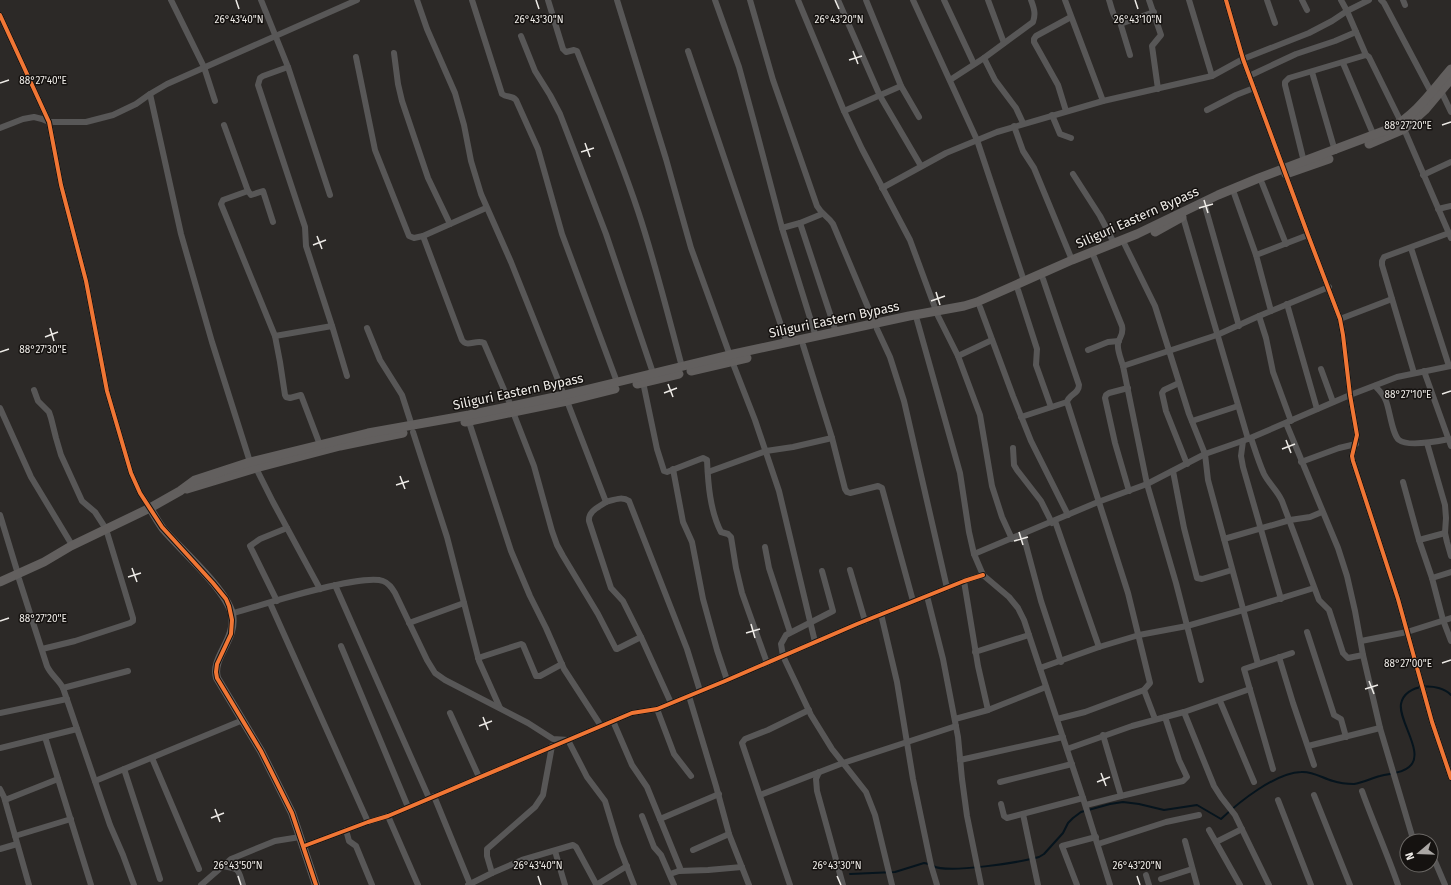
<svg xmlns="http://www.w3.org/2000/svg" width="1451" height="885" font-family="'Fira Sans',sans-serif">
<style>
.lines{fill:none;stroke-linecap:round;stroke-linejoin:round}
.stream{stroke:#06141d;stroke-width:2}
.street{stroke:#585757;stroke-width:6}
.secondary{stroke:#626060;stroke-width:8}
.primary{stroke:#625f5e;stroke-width:9}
.cycleway-casing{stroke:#151210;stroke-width:6}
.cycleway{stroke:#f07635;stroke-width:4}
.ticks{fill:none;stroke:#eeebe7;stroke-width:1.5}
.labels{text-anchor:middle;stroke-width:3;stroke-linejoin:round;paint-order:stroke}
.street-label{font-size:13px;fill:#eeebe7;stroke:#151210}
.ticks-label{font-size:10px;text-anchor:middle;fill:#eeebe7;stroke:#151210;stroke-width:3;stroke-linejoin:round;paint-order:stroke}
</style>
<rect width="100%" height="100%" fill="#2c2927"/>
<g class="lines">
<g class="stream">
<path d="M933 866C948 874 1021 862 1039 857L1044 854 1063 833 1068 823 1073 818 1081 812 1110 804 1123 802 1139 804 1164 810 1197 805 1221 819C1239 802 1275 773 1301 772 1313 771 1322 778 1333 781 1339 783 1347 784 1354 784 1362 783 1372 778 1380 776 1390 773 1401 774 1409 767 1426 754 1398 721 1401 704 1405 683 1439 682 1451 695"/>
<polyline points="850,874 895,872 924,863 929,864"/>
</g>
<g class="street">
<polyline points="171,0 204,67 215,101"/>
<polyline points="261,0 288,67 263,76 260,78 258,85 305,227 306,246 333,329 347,376"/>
<polyline points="417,0 427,29 455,93 464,125 471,161 481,194 511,262 564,395"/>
<path d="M472 0 502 94C507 98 512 95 516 100L538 149 562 234 617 382"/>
<path d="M548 0 563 49 566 52 574 50 577 51C598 104 620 157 638 211 655 262 668 315 682 367"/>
<polyline points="617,0 666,159 691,248 732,361 755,420 779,491 815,642"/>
<polyline points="715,0 739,67 754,122 782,228 816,337"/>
<path d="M750 0 773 80 817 206C823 216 827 215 833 224L875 324"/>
<polyline points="798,0 844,111 862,149 910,240 938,316 958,356 980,415 992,486 1002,517 1012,539"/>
<polyline points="838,0 880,96 921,166"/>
<polyline points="866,0 901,86 919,117"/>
<polyline points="913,0 977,140 1024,281"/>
<polyline points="944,0 974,64"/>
<polyline points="988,0 1004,43"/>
<polyline points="1065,0 1103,101"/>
<path d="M1109 0C1112 8 1113 21 1123 23L1154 12"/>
<polyline points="1149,0 1161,35 1152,46 1158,89"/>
<polyline points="1189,0 1212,76"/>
<polyline points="1226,0 1243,59 1308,235 1340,319 1343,335 1350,395 1357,435 1352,456 1353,461 1398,599 1432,722 1451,778"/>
<polyline points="1267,0 1275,23"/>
<polyline points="1302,0 1307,10"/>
<polyline points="1341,0 1347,11 1366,55"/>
<polyline points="1381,0 1384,3 1431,92"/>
<polyline points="1403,0 1405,5"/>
<polyline points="0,15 49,122 61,185 86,281 107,391 131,473 140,493 150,508"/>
<polyline points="1120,22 1130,55"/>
<polyline points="521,36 535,71 550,95 560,114 606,234 653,373"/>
<polyline points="688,51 787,343"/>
<polyline points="394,53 398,84 402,101 428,178 450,224"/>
<polyline points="356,57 375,150 409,236 414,238 423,236 486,208"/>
<polyline points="984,58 995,80 1016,108 1023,123"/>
<polyline points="1343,63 1374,136"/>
<polyline points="288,67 330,195"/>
<polyline points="1312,72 1335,151"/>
<polyline points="1249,76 1296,54 1335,41 1356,32"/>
<path d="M950 80 984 58 1033 22C1036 14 1034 8 1031 0"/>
<polyline points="1441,91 1451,112"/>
<polyline points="150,94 181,234 212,342 250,462"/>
<polyline points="1207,110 1236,95 1254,88"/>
<polyline points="844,111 901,86"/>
<polyline points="1066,111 1058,85 1034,42 1034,39 1036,36 1071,17"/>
<polyline points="1052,115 1060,134 1071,138"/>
<polyline points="224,125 248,191 223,200 221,204 275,336 280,362 285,395 286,397 290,398 301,395 320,445"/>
<polyline points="1014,126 1023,151 1034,168 1072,260"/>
<polyline points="0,128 23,119 34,117 42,119 49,122 86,122 113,115 136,104 150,94 167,84 357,0"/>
<polyline points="1404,129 1451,238"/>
<polyline points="1304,162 1285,85 1285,82 1289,78 1366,55 1369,57 1401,122"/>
<polyline points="1073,174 1100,216 1114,243"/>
<polyline points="1423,175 1451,162"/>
<polyline points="1262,183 1286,244"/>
<polyline points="882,188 946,153 997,132 1103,101 1212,76 1243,59 1309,33 1332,21 1347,11 1369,0"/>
<polyline points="248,191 251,195 263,191 273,222"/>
<polyline points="1234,193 1256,255 1271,311 1259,316"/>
<polyline points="1205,206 1239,326"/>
<polyline points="1438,209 1451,206"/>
<polyline points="1183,217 1248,439"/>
<polyline points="800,223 836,332"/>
<polyline points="782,228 800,223 822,214"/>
<path d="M423 236 462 340C467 348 476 339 484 343L511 406"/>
<polyline points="1125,245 1155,306 1189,414 1205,454 1208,480 1258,664"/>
<polyline points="1411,248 1449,366"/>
<polyline points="1256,255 1308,235"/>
<path d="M1094 257 1122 326C1124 336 1119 336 1118 344 1117 350 1121 359 1123 366L1147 484 1176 583 1201 680"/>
<polyline points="1018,290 1037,349 1036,365 1051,407"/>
<polyline points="1287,304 1317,409"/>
<polyline points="980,307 1013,396 1031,441 1068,515"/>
<polyline points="1271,311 1329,287"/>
<polyline points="1340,319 1392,299"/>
<polyline points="917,320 960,473 969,532 974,554 983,575 1009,597 1018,608 1024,620 1083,798 1110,885"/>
<polyline points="367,328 380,360 402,395 412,426"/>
<polyline points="877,329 890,357 904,401 947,588"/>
<polyline points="275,336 332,326"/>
<polyline points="803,345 832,438 845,489 847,492 850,493 878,486 882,488 913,601"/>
<polyline points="1088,350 1108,342 1119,341"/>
<polyline points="958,356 992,340"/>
<polyline points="1123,366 1217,335 1259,316 1266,338 1273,372 1291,421"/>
<polyline points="1321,369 1333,402"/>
<polyline points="1424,371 1451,446"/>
<polyline points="1414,373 1382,265 1382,261 1384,257 1449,233"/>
<path d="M643 382 657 449 664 471 667 472 703 458 707 460C708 483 710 511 721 532L728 534 731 537 736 568 742 593 767 663"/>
<polyline points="1179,383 1164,390 1162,393 1166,411 1187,464"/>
<path d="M1375 386C1380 391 1384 395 1386 401 1390 411 1392 434 1399 440 1408 447 1439 441 1449 439"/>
<polyline points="1128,388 1109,393 1106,395 1105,398 1115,443 1129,491"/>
<polyline points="34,390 38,401 49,412 51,418 56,438 61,455 82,501 95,512 106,529 133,618 133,621 130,623 75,641 42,649"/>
<path d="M567 401 606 502C614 500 622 496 629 501L687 649 700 691"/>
<polyline points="1067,402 1128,593 1150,683 1144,690 1155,719"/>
<polyline points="0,408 31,477 72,545"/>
<polyline points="513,412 534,466 552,531 557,545 563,556 598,614 616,649 617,649 641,637 671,703"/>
<path d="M1021 417 1067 402C1069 394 1079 394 1079 385L1043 279"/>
<polyline points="1192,421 1238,406"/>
<polyline points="469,422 511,551 530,596 546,628 564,669 601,726"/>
<polyline points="1286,423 1338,548 1347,576 1355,611 1363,655 1380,728 1413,839 1420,841"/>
<polyline points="413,432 447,537 479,661 500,708"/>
<path d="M1251 438C1255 450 1259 463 1264 474 1269 484 1277 490 1282 501L1319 600 1329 610 1343 653 1348 658 1363 655"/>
<polyline points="1243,441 1241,456 1243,467 1281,599"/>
<polyline points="1427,443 1445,505 1446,518 1445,533 1447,542 1451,556"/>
<polyline points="1013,448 1014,465 1017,470 1041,501 1052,523"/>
<polyline points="1301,462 1339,448 1356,444"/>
<polyline points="256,468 273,502 320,589"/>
<polyline points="673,469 683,522 692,542 703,599 717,650 727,680"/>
<polyline points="1173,471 1184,528 1197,578 1202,579 1232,570"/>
<polyline points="708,472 766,451 793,447 832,438"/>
<polyline points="1403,482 1419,540 1432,578 1443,620 1451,641"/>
<path d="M606 502C599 507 588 511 589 521L611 588 623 601 641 637"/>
<polyline points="0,515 18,574"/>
<polyline points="1023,534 1041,601 1061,662"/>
<polyline points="1224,539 1290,520 1310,517 1322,512"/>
<polyline points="1419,540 1445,533"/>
<polyline points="765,547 769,568 790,632"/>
<polyline points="974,554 1098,502 1147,484 1205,454 1248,439 1350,395 1397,377 1451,366"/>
<polyline points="850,570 865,621"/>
<polyline points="822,571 833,611 786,635 781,644 783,656 811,715 832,749 866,792 875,815 892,885"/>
<polyline points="1432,578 1451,572"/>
<path d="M19 579 47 666C51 675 59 680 63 688L110 825 123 855 134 885"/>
<polyline points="964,581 978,666 988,710"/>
<polyline points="335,585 429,798"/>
<polyline points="927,596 943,659 958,737 962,779 967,816 981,885"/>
<polyline points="277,601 250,546 260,539 287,528"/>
<polyline points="270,603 368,822"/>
<path d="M231 614C258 606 361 573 383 581 389 583 392 588 395 593L427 660 435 673 445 680 528 723 553 739 568 740 587 777 605 801 618 844 634 885"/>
<polyline points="881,614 897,682 913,779 931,865 937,885"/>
<polyline points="409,623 464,603"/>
<polyline points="1307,632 1334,715 1341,719 1346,737"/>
<polyline points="1361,641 1407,632 1451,618"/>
<polyline points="341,646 408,807"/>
<polyline points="1099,647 1139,635 1187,626 1243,610 1314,588"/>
<polyline points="975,652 1029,635"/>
<polyline points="1279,657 1293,703 1314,765"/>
<polyline points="478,658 521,644 523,645 536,676 540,676 562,664"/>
<polyline points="1040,668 1099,647 1055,521"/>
<polyline points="63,688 128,671"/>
<polyline points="689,696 716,786 729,834 749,885"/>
<polyline points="1220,701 1254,782"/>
<polyline points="657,709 674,754 691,776"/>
<polyline points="1184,712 1214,786 1221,797 1235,815 1269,885"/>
<polyline points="0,713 67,699"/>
<polyline points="450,713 479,777"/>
<polyline points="955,719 988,710 1046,687"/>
<polyline points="1057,719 1085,712 1144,690"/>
<polyline points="613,721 632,765 647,787 680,868 679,871 670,874"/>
<polyline points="45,737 91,885"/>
<polyline points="1308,746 1380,728"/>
<polyline points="0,748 77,729"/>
<polyline points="1067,749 1132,726 1184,712 1250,689"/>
<polyline points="152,758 199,869"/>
<polyline points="960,760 1063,737"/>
<polyline points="124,769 160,879"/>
<polyline points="1273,769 1244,669 1292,653"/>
<polyline points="819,772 816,779 817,791 843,885"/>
<polyline points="95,781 243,720"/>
<polyline points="1000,782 1072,764"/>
<polyline points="0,789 4,797 29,885"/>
<path d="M1362 791C1373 822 1387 853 1398 885"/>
<polyline points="760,795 843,763 956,726"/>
<polyline points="1314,795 1350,885"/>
<polyline points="434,796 470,884"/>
<polyline points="1121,796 1183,781 1187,777 1179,760 1165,717"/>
<polyline points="5,800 58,779"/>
<polyline points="1278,800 1311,885"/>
<polyline points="1001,804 1004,816 1007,818 1083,798"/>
<polyline points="1086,805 1121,796 1103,735"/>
<polyline points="1023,814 1038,885"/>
<polyline points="388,816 418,885"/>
<polyline points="642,816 654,847 661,855 674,885"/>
<polyline points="660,819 719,794"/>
<polyline points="346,830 349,841 356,846 372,885"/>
<polyline points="1209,830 1240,885"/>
<polyline points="15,836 71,819"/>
<polyline points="1185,841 1197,885"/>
<polyline points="1216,842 1242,829"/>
<polyline points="1098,844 1166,822 1199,815"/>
<polyline points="304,846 368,822 388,816 632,713 657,709 725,681 857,624 964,581 983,575"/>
<polyline points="0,849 17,844"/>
<polyline points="693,850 729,834"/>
<polyline points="555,851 565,885"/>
<polyline points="1431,852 1445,885"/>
<path d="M223 866C240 869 238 869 243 885"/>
<polyline points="679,871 708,870 742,867"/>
<polyline points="492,873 522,860 573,845 576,847 596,884"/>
<polyline points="1146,875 1149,885"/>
<polyline points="1161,879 1192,869"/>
<polyline points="201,885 231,859 236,857 275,841 300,837"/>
<polyline points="468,885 492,873 487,856 487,849 535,807 543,795 552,746"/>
<polyline points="596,885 627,866"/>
<polyline points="790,885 742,743 745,739 768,730 809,710"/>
<polyline points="1077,885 1062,846 1096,837"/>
</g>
<path class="secondary" d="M150 508C154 515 158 522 163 529 181 550 226 589 232 614 237 640 211 657 217 678L261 751 292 813 316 885"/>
<g class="primary">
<polyline points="1369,144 1404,129 1425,110 1451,79"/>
<polyline points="1286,174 1329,159"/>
<polyline points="1155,232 1182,217"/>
<polyline points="691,371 747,358"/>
<polyline points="637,384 679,374"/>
<polyline points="465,422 567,401 615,389"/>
<polyline points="187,489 256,468 340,446 403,433"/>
<path d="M0 582 44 562 71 546 150 508 180 491 195 480 250 462 368 433 469 415 564 395 729 355 909 316 964 306 977 302 1072 260 1137 234 1218 195 1259 178 1389 129C1415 116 1432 91 1451 69"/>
</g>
<g class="cycleway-casing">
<g id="cycleway">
<polyline points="1226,0 1243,59 1308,235 1340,319 1343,335 1350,395 1357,435 1352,456 1353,461 1398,599 1432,722 1451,778"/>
<polyline points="0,15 49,122 61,185 86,281 107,391 131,473 140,493 162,527 213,583 226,599 229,606 232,620 231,634 217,664 216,672 217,678 261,751 292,813 316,885"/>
<polyline points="304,846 368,822 388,816 632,713 657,709 725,681 857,624 964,581 983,575"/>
</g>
</g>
<use href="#cycleway" class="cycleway"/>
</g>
<path class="ticks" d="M236 0 239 9M536 0 539 9M835 0 839 9M1135 0 1138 9M853 51 858 64M849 60 862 56M0 83 9 80M1442 125 1451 122M585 143 590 157M581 152 594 148M1204 200 1208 213M1199 208 1213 204M317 236 322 249M313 245 326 240M936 292 940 305M931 301 945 296M50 328 54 341M45 337 58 332M0 352 9 349M668 384 673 397M664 393 677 388M1442 394 1451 391M1286 440 1291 453M1282 449 1295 444M400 476 405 489M396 485 409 481M1019 532 1023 545M1014 541 1028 537M132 568 137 582M128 577 141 573M0 621 9 618M751 624 755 638M746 633 760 629M1442 663 1451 660M1369 681 1374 694M1365 689 1378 685M483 717 488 730M479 726 492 721M1101 773 1106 786M1097 782 1110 777M215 809 220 822M211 818 224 813M238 876 241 885M538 876 541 885M837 876 841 885M1137 876 1140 885"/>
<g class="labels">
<g class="street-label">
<text transform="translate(1137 217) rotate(-24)" y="5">Siliguri Eastern Bypass</text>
<text transform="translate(834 319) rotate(-12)" y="5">Siliguri Eastern Bypass</text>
<text transform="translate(518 391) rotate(-12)" y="5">Siliguri Eastern Bypass</text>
</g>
</g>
<g class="ticks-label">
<text x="239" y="23">26°43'40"N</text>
<text x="539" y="23">26°43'30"N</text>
<text x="839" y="23">26°43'20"N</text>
<text x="1138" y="23">26°43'10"N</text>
<text x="43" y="84">88°27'40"E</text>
<text x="1408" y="129">88°27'20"E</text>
<text x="43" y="353">88°27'30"E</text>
<text x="1408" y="398">88°27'10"E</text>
<text x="43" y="622">88°27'20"E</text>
<text x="1408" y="667">88°27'00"E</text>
<text x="238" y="869">26°43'50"N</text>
<text x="538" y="869">26°43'40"N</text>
<text x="837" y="869">26°43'30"N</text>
<text x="1137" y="869">26°43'20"N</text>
</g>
<g transform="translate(1419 853) rotate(251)"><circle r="19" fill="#151210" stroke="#6c6966"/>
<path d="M0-3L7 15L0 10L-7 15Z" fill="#aaa7a4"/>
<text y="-6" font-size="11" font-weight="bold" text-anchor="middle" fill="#eeebe7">N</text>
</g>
</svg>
